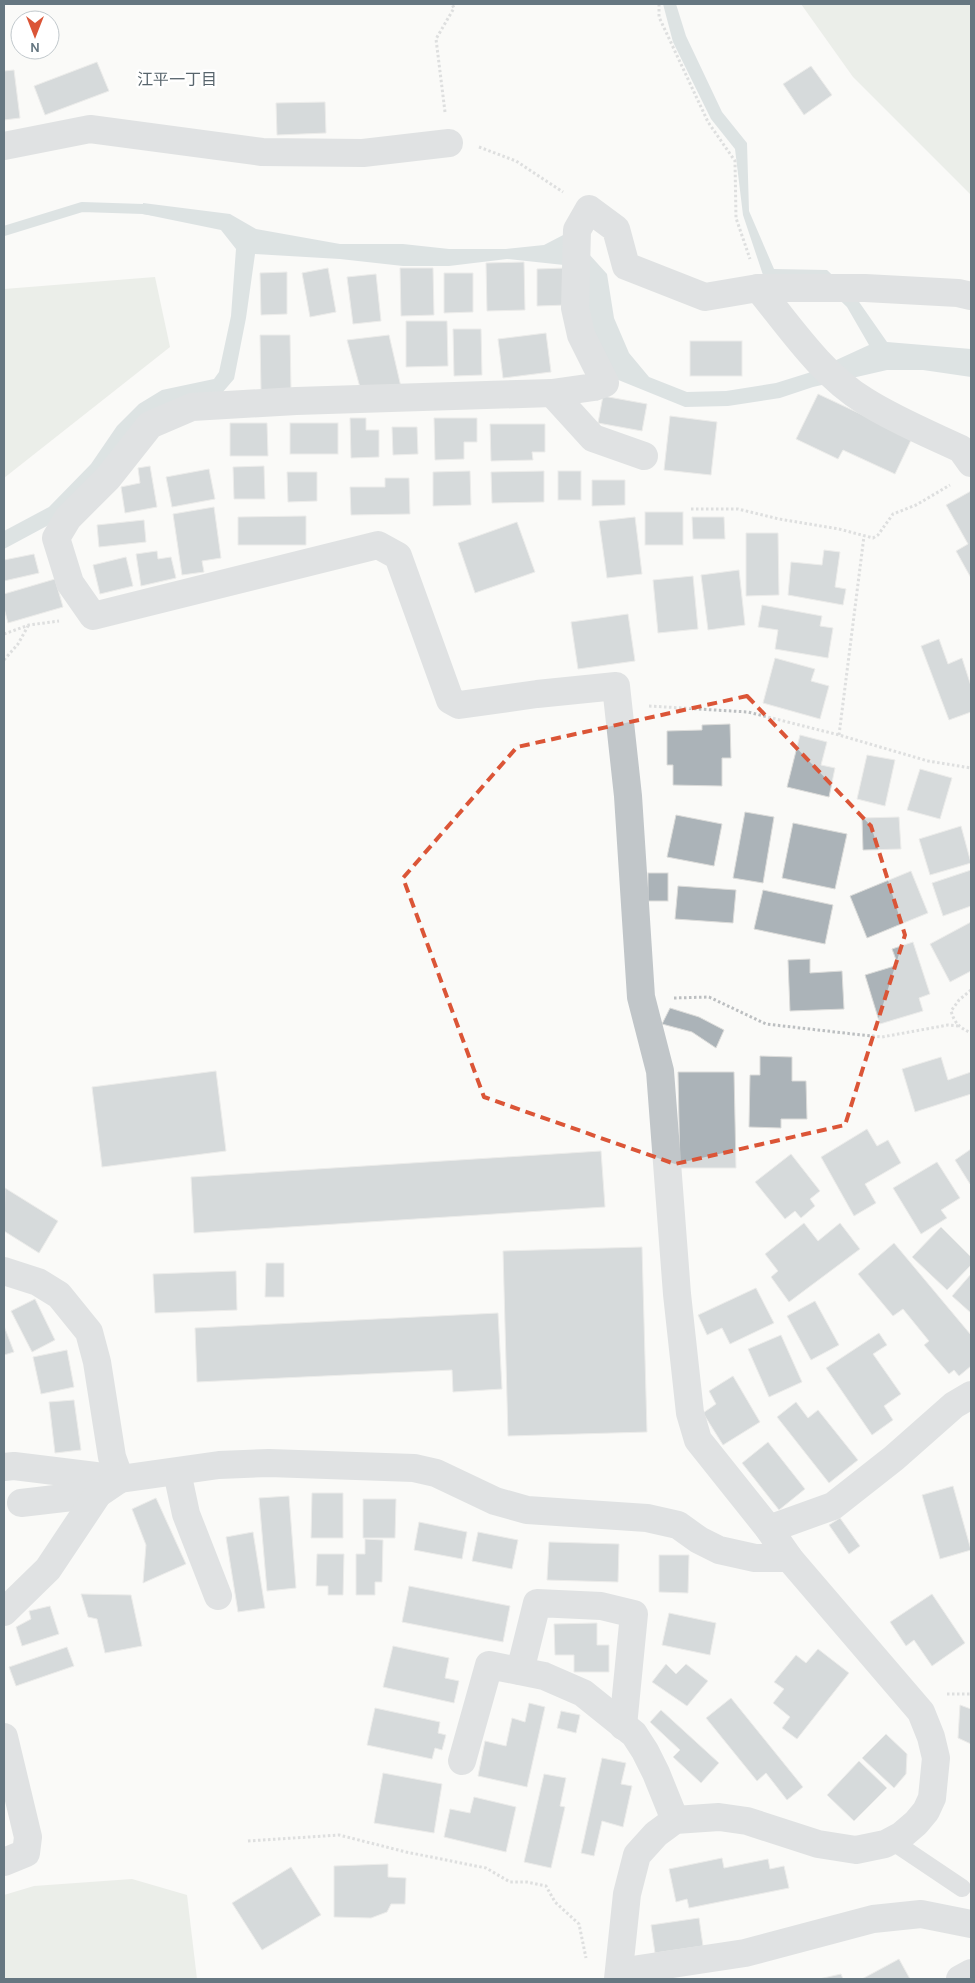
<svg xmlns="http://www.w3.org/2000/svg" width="975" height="1983" font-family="Karla,'Noto Sans JP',sans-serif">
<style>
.green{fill:#dadfd7}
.water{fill:#bbc7cb}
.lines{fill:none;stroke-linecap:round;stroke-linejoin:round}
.stream{stroke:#bbc7cb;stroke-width:10}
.building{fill:#abb3b8;stroke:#dcdcda}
.path{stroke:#bcbfc1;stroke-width:3;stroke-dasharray:2.5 2.5;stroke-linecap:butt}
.lane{stroke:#c1c6c9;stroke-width:18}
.street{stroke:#c1c6c9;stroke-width:28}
.marked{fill:none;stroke:#db5537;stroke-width:4;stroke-dasharray:10 6;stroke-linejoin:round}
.labels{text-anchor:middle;stroke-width:5;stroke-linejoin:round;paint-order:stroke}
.neighbourhood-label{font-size:16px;fill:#58656d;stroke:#fff}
</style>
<rect width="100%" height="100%" fill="#fafaf8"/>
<g class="green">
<polygon points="801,4 971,4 971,195 853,77"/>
<polygon points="155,277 170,347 4,478 4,289"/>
<polygon points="132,1879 187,1895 197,1979 4,1979 4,1895 34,1886"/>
</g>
<polygon class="water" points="663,4 676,4 686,36 722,112 747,143 749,211 774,269 827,270 857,299 887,342 971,349 971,377 923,370 887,370 813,387 780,398 728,406 685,407 611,377 564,265 507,259 449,266 403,266 340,259 255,254 246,318 234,379 222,393 167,405 58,520 4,549 4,531 49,507 91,464 117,426 139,404 162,390 214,379 219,372 231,316 236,249 221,230 143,214 143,203 230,214 256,229 340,244 403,244 449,249 506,249 544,245 569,232 607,274 614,318 629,353 649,377 687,392 726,391 776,383 808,373 869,345 847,307 821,282 765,281 743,215 735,149 711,119 673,42"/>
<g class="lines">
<polyline class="stream" points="4,231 82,207 143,209 157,211"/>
</g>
<g class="building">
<polygon points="97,62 109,91 45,115 34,86"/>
<polygon points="811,66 832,95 804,115 783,84"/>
<polygon points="14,70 20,118 4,120 4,71"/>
<polygon points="325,102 326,133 277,135 276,103"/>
<polygon points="524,262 525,310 487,311 486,263"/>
<polygon points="328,268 336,312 310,317 302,273"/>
<polygon points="400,268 433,268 434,315 401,316"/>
<polygon points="566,268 567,305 537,306 537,269"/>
<polygon points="287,272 287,314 261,315 260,273"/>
<polygon points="444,273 473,273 473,312 444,313"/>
<polygon points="376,274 381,321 353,324 347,277"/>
<polygon points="406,321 447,321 448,366 406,367"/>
<polygon points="453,329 481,329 482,375 454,376"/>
<polygon points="546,333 551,372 503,378 498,339"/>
<polygon points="260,335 290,335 291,391 261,391"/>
<polygon points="389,335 401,387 361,391 347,340"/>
<rect x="690" y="341" width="52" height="35"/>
<polygon points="818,394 912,438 895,474 843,450 838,459 796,439"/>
<polygon points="603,396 647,404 642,431 598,423"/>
<polygon points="670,416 717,422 711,475 664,470"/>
<polygon points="350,418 366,418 366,430 379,430 379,457 351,458"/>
<polygon points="434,418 477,418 477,442 464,442 464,459 435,460"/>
<polygon points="230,423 267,423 268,456 230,456"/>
<rect x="290" y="423" width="48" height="31"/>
<polygon points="490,424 545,424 545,452 532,452 533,460 491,461"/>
<polygon points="392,427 417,427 418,454 393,455"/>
<polygon points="150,466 157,507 125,513 121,487 140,483 138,468"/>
<polygon points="264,466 265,499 234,499 233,467"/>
<polygon points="209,469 215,499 172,507 166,477"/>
<polygon points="470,471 471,505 433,506 433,472"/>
<polygon points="544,471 544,502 492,503 491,472"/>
<rect x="558" y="471" width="23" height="29"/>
<polygon points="287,472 317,472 317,501 288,502"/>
<polygon points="385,478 409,478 410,514 351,515 350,487 385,487"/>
<polygon points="592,480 625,480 625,505 592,506"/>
<polygon points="971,491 971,578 956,551 968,544 946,505"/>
<polygon points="214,507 221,558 202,561 204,572 182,575 173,514"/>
<rect x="645" y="512" width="38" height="33"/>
<polygon points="306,516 306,545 238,545 238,517"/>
<polygon points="635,517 642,574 607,578 599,521"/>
<polygon points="692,517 724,517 725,539 693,539"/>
<polygon points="144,520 146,542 99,547 97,525"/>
<polygon points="517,522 535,572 475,593 458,543"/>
<polygon points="746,533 778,533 779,595 746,596"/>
<polygon points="824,550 840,552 835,587 846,589 843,605 788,595 791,562 822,565"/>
<polygon points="157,551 158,559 171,557 176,578 141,586 136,554"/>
<polygon points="34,554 39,573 4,581 4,560"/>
<polygon points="126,557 133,586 100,594 93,565"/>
<polygon points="739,570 745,625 708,630 701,575"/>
<polygon points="693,576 698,629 658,633 653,580"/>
<polygon points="55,579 63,607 8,623 4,608 4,594"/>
<polygon points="762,605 822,616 820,626 833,628 828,658 775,649 778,630 758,627"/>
<polygon points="628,614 635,661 578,669 571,622"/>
<polygon points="939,639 948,664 962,658 971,686 971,712 949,720 921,646"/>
<polygon points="775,658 815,669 811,681 829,686 820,719 763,703"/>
<polygon points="730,724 731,758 722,758 722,786 673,785 673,765 667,765 667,731 702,730 702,725"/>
<polygon points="800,735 827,742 821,765 835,768 829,797 787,787"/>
<polygon points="867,755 895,760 885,806 857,799"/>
<polygon points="920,769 952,778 940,819 907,810"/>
<polygon points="745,812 774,817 763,883 733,878"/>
<polygon points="676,815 722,824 714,866 667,857"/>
<polygon points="899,817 901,849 863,850 862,818"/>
<polygon points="793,823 847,834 835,889 782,878"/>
<polygon points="961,826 971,863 930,875 919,839"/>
<polygon points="971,870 971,906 943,916 932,883"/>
<polygon points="911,871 928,913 867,938 850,896"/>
<rect x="648" y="873" width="20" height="28"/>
<polygon points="678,886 736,890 733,923 675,919"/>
<polygon points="763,890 833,905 825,944 754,929"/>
<polygon points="971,922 971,971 950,982 930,944"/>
<polygon points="913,942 930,994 919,998 923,1011 880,1024 865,975 898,965 892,949"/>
<polygon points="810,959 810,973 842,971 844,1009 790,1011 788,960"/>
<polygon points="670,1008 699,1017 724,1030 716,1048 692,1032 662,1024"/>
<polygon points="760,1056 792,1057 792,1081 806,1081 807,1119 781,1119 781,1128 749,1127 750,1075 760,1075"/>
<polygon points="941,1057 948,1080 971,1072 971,1094 915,1112 902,1069"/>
<polygon points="216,1071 226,1151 102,1167 92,1087"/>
<polygon points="678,1072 734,1072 736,1168 680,1168"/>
<polygon points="867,1129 877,1146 888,1140 901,1163 865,1184 876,1203 854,1216 821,1157"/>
<polygon points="971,1149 971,1183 970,1184 955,1160"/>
<polygon points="601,1151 605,1207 194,1233 191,1177"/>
<polygon points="791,1154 820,1191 810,1199 815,1206 801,1218 795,1211 785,1219 755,1182"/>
<polygon points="937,1162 960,1198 941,1210 947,1218 921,1234 893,1188"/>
<polygon points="5,1188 58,1221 39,1253 4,1231"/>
<polygon points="804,1223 818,1241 840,1223 860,1249 789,1302 771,1277 778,1271 765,1254"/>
<polygon points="941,1227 971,1257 971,1265 947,1290 912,1257"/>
<polygon points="894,1243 971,1335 971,1366 959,1376 954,1370 949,1374 924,1345 929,1341 903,1309 893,1316 858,1274"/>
<polygon points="642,1247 647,1432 508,1436 503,1251"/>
<polygon points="266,1263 284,1263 284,1297 265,1297"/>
<polygon points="236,1271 237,1310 155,1313 153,1274"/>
<polygon points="971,1274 971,1313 952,1296"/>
<polygon points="756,1288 774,1323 730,1344 722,1328 707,1335 698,1315"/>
<polygon points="35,1299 55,1340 32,1352 11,1311"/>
<polygon points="815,1301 839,1345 811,1360 787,1316"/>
<polygon points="498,1313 502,1389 453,1392 452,1370 197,1382 195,1328"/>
<polygon points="4,1326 14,1352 4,1355"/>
<polygon points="879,1333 887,1345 873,1354 901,1394 884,1406 893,1420 872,1435 826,1368"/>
<polygon points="781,1335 802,1382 769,1397 748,1349"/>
<polygon points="67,1350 74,1387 41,1394 33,1357"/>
<polygon points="733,1376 760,1422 723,1445 703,1413 716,1404 709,1391"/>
<polygon points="74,1400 81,1450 55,1453 49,1402"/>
<polygon points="796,1402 808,1418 818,1410 858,1460 829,1483 777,1417"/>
<polygon points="768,1442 805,1489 779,1510 742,1463"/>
<polygon points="953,1486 971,1550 940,1559 922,1495"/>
<polygon points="312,1493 343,1493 343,1538 311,1538"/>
<polygon points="289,1496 296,1588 267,1591 259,1498"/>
<polygon points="156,1498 186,1564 143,1583 146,1545 132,1509"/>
<polygon points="363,1499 396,1499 395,1538 363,1538"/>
<polygon points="840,1518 860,1546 849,1554 829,1525"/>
<polygon points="419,1522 467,1532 462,1559 414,1550"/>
<polygon points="253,1532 265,1608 238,1612 226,1537"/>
<polygon points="478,1532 518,1540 512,1569 472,1561"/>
<polygon points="365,1539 383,1540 382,1582 375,1582 375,1595 356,1595 356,1554 365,1554"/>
<polygon points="549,1542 619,1544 618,1582 547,1580"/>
<polygon points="317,1554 344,1554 343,1595 328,1595 328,1586 316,1586"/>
<polygon points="659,1555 689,1555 688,1593 659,1592"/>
<polygon points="409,1586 510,1606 503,1642 402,1622"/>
<polygon points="81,1594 131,1595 142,1646 105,1653 97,1619 88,1617"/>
<polygon points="932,1594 965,1643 932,1666 914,1640 906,1646 890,1622"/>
<polygon points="50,1606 59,1634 22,1646 16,1627 31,1619 29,1611"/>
<polygon points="669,1613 716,1623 710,1655 662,1645"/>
<polygon points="597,1623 597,1645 609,1645 609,1672 574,1672 574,1655 555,1655 554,1624"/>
<polygon points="393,1646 449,1658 445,1678 459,1681 454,1703 383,1687"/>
<polygon points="67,1647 74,1666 16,1686 9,1667"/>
<polygon points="818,1649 849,1673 797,1739 782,1728 790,1717 773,1703 784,1689 774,1682 796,1655 806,1663"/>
<polygon points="666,1664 676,1674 686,1664 708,1681 687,1706 652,1682"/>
<polygon points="731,1698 803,1787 787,1800 766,1773 757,1781 706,1718"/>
<polygon points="529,1703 545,1707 527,1787 478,1776 485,1741 506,1746 512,1718 525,1722"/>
<polygon points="960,1705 971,1709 971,1744 958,1738"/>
<polygon points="375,1708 440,1722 438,1733 446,1735 442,1750 435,1748 432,1759 367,1745"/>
<polygon points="661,1710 719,1763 701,1783 673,1757 680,1750 650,1722"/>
<polygon points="561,1711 580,1715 576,1733 557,1728"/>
<polygon points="886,1734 907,1754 906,1774 894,1788 862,1758"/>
<polygon points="602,1758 626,1763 621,1784 632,1786 623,1827 602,1821 594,1856 581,1853"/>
<polygon points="859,1761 887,1788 854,1821 827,1795"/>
<polygon points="383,1773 442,1784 434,1833 374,1823"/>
<polygon points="544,1774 566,1778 560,1806 565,1807 551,1868 524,1862"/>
<polygon points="474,1797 516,1807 506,1852 444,1837 450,1809 470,1813"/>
<polygon points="722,1858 724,1868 768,1859 770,1869 784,1866 789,1888 689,1908 687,1899 676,1902 669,1869"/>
<polygon points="388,1864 388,1877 406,1878 405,1904 391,1904 387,1912 371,1918 334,1917 334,1866"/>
<polygon points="291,1867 321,1915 262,1950 232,1903"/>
<polygon points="699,1918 703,1946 655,1953 651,1925"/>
<polygon points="899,1959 910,1979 862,1979"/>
<polygon points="841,1974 843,1979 819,1979"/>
</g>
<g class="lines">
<g class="path">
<polyline points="659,4 659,17 708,122 735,161 736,218 750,259"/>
<polyline points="445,112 436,39 454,8 452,4"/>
<polyline points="479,147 516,161 563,192"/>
<polyline points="691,509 738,509 779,519 839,529 873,538 878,535 893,514 916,505 950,485"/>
<polyline points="4,634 29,625 59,621"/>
<polyline points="4,660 18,644 28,626"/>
<polyline points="649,706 748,712 839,735 928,761 971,768"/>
<polyline points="839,735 864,536"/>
<path d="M971 990 959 1000 951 1011C955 1024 959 1027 971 1033"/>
<polyline points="674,998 709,997 766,1024 853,1034 882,1037 948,1025 958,1026"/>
<polyline points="947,1694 971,1694"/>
<polyline points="248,1841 339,1835 406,1852 486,1868 510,1882 527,1882 546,1886 555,1902 579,1924 586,1958"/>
</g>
<polyline class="lane" points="892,1841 962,1888"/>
<g class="street">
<polyline points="4,146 90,129 262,152 363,153 449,143"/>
<path d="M758 288C790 327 821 374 865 401 895 420 929 434 961 449L971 463"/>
<polyline points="552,393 593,438 644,456"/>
<polyline points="4,1271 38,1282 59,1295 89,1332 97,1362 112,1457 120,1479"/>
<polyline points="4,1467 14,1466 120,1479 219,1465 269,1463 414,1468 436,1473 495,1501 527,1510 647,1518 678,1525 699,1540 719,1550 755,1558 789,1558"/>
<polyline points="177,1472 186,1514 218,1596"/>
<polyline points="21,1503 98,1494"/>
<polyline points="769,1529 833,1506 894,1458 954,1405 971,1395"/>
<polyline points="4,1612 48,1569 98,1494 120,1479"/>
<polyline points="520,1671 537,1603 601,1606 634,1614 623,1726"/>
<polyline points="4,1737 28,1837 26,1853 4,1862"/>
<polyline points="462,1761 489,1665 544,1676 583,1693 634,1734 645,1751 656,1773 675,1820"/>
<polyline points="619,1972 745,1953 873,1919 921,1914 971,1924"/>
<polyline points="618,1979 627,1894 637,1855 656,1834 675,1820 719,1817 747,1821 818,1844 856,1850 885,1844 902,1835 916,1823 926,1811 932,1798 936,1758 931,1737 921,1712 789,1558 769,1529 698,1440 690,1413 677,1294 660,1071 641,997 628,796 616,686 537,694 459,705 450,700 398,556 378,545 93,616 70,583 56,538 68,518 108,478 150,425 192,407 296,401 552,393 594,387 605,383 581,335 575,308 577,230 589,209 616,229 626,266 705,297 758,288 865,288 958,293 971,296"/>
<polyline points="960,1979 971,1973"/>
</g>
</g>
<path d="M0 0H975V1983H0ZM747 696 871 826 905 935 845 1125 675 1164 484 1097 403 878 517 747Z" fill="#fafaf8" fill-opacity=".55" fill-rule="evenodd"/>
<path class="marked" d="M747 696 871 826 905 935 845 1125 675 1164 484 1097 403 878 517 747Z"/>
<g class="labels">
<g class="neighbourhood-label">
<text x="177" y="85">江平一丁目</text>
</g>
</g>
<rect width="975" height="1983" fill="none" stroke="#667781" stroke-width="10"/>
<g transform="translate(35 35) rotate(180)"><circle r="24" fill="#ffffff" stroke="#c2c9cd"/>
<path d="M0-4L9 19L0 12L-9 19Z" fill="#db5537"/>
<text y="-8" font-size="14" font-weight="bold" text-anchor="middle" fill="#667781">N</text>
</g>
</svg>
